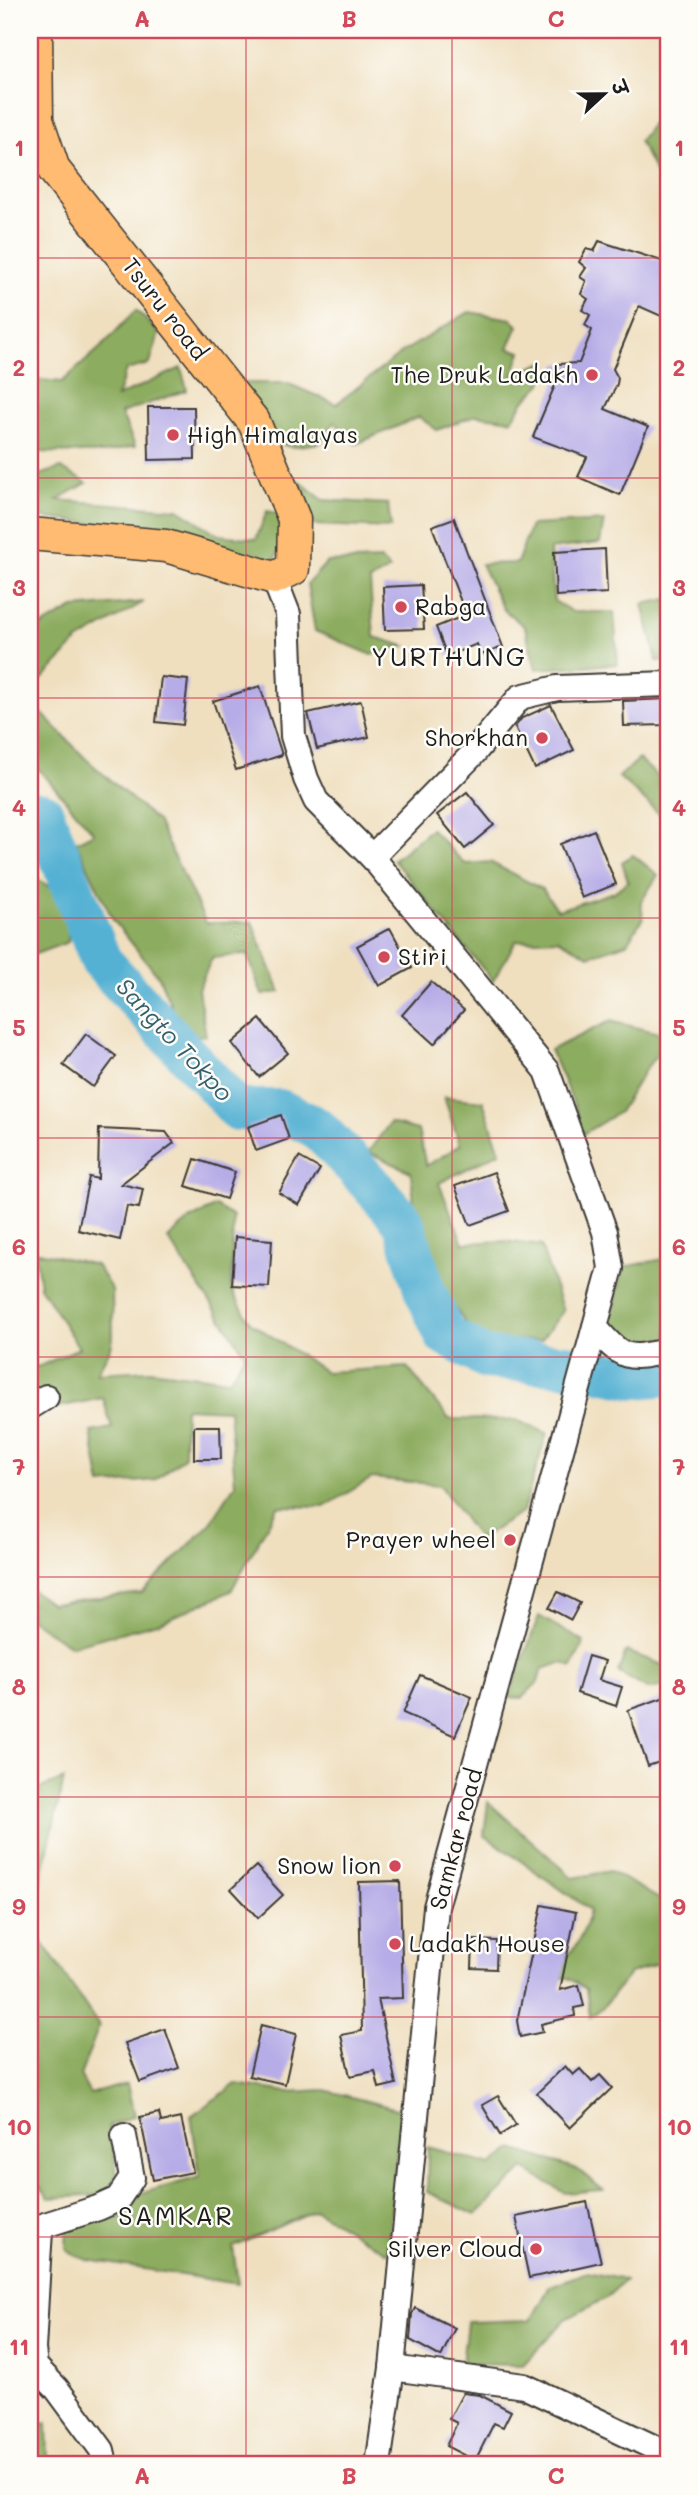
<svg xmlns="http://www.w3.org/2000/svg" width="698" height="2495" font-family="Mali,'Playpen Sans Deva',sans-serif">
<style>
.forest{fill:#8cac5f;stroke:#54643e;stroke-width:2}
.lines{fill:none;stroke-linecap:round;stroke-linejoin:round}
.river{stroke:#55b1d3;stroke-width:42}
.building{fill:#b6ace7}
.minor-casing{stroke:#3c3934;stroke-width:28}
.major-casing{stroke:#3c3934;stroke-width:35}
.minor{stroke:#fff;stroke-width:24}
.major{stroke:#febb71;stroke-width:32}
.grid{fill:none;stroke:#d1495b;stroke-width:2;stroke-opacity:0.55}
.poi-dot{fill:#d1495b;stroke:#fdfcf7;stroke-width:2.5}
.labels{text-anchor:middle;stroke-width:5;stroke-linejoin:round;paint-order:stroke}
.street-label{font-size:23px;fill:#1c1c1c;stroke:#fdfcf7}
.poi-label{font-size:23px;fill:#1c1c1c;stroke:#fdfcf7;text-anchor:end}
.water-label{font-size:24px;font-style:italic;fill:#365f6e;stroke:#fdfcf7}
.quarter-label{font-size:26px;letter-spacing:2px;fill:#1c1c1c;stroke:#fdfcf7}
.neatline{fill:none;stroke:#d1495b;stroke-width:2.5}
.grid-label{font-size:23px;text-anchor:middle;font-weight:bold;fill:#d1495b}
</style>
<rect width="100%" height="100%" fill="#fdfcf7"/>
<filter id="ink" filterUnits="userSpaceOnUse"><feTurbulence type="fractalNoise" baseFrequency=".0143" numOctaves="2"/><feDisplacementMap in="SourceGraphic" scale="14" xChannelSelector="R" yChannelSelector="G"/><feConvolveMatrix kernelMatrix="1 2 1 2 8 2 1 2 1" color-interpolation-filters="sRGB"/></filter>
<filter id="wash" filterUnits="userSpaceOnUse"><feTurbulence type="fractalNoise" baseFrequency=".00686" numOctaves="4" result="noise"/><feDisplacementMap in="SourceGraphic" scale="28" xChannelSelector="R" yChannelSelector="G"/><feGaussianBlur stdDeviation="1.57" result="paint"/><feColorMatrix in="noise" values="0 0 0 0 0 0 0 0 0 0 0 0 0 0 0 0 0 1.4 0 .05"/><feComposite in="paint" operator="in"/></filter>
<g filter="url(#wash)">
<rect width="100%" height="100%" fill="#efdfbf"/>
<g class="forest">
<polygon points="668,103 668,189 662,185 639,141"/>
<polygon points="136,310 159,333 150,364 126,370 117,397 181,368 187,390 121,413 135,446 104,453 30,452 30,379 62,382 101,347"/>
<polygon points="469,312 512,319 518,326 508,348 521,352 513,375 547,361 542,384 524,401 512,420 476,415 437,430 419,417 356,444 335,422 320,443 291,447 273,442 240,383 287,383 336,404 404,351"/>
<polygon points="61,468 87,483 57,500 178,509 219,535 256,539 267,511 279,514 281,547 273,563 183,534 30,516 30,478"/>
<polygon points="299,481 323,500 388,504 391,528 313,525"/>
<polygon points="604,521 600,543 550,549 554,601 573,612 614,612 618,664 536,669 525,627 503,609 481,564 517,563 531,525"/>
<polygon points="381,560 390,569 370,581 374,637 405,646 372,655 315,631 307,584 327,562"/>
<polygon points="668,599 668,661 657,661 643,604"/>
<polygon points="144,602 78,641 30,692 30,632 74,608"/>
<polygon points="30,701 86,759 157,821 206,923 252,922 280,992 262,995 247,954 212,958 198,989 206,1036 183,1034 159,977 113,920 76,842 94,833 36,766 30,770"/>
<polygon points="639,759 668,786 668,822 619,777"/>
<polygon points="30,827 38,831 37,879 72,901 68,942 30,956"/>
<polygon points="431,829 465,864 490,862 542,889 558,910 614,892 628,881 622,862 633,855 658,875 641,902 643,918 627,943 589,956 558,939 516,941 493,981 393,860"/>
<polygon points="610,1021 668,1035 668,1040 645,1070 619,1112 583,1134 576,1109 550,1050"/>
<polygon points="444,1097 483,1101 500,1152 439,1183 463,1243 505,1241 541,1246 563,1311 541,1340 479,1341 441,1289 418,1245 411,1172 368,1152 390,1123 418,1130 426,1166 460,1145"/>
<polygon points="216,1206 233,1217 231,1289 250,1322 326,1372 407,1367 449,1419 516,1420 547,1433 523,1511 479,1540 440,1485 372,1478 324,1507 278,1506 231,1591 161,1622 71,1646 30,1619 30,1589 51,1604 142,1593 211,1523 235,1484 229,1410 185,1408 184,1457 155,1480 101,1485 91,1432 112,1428 103,1398 43,1410 30,1421 30,1363 38,1367 79,1348 40,1287 35,1251 96,1265 112,1290 113,1335 112,1345 97,1373 151,1370 229,1380 245,1354 168,1239 189,1220"/>
<polygon points="668,1258 668,1353 658,1362 608,1331 624,1267"/>
<polygon points="539,1616 584,1642 572,1667 562,1663 542,1669 538,1682 522,1698 509,1697"/>
<polygon points="626,1651 668,1667 668,1686 647,1689 618,1672"/>
<polygon points="64,1779 31,1925 99,2026 80,2076 90,2094 127,2084 134,2116 109,2126 117,2174 105,2195 49,2198 30,2173 30,1803 38,1789"/>
<path d="M488 1802 573 1878 610 1871 663 1901 668 1897V1960L630 1974 602 2008 590 2017 586 1989 568 1978H538C571 1956 579 1949 590 1910L484 1835Z"/>
<polygon points="236,2084 287,2092 325,2090 401,2110 387,2253 315,2210 233,2247 238,2284 88,2260 72,2254 66,2248 67,2228 126,2216 138,2194 200,2177 191,2116"/>
<polygon points="428,2147 491,2165 513,2149 577,2169 603,2190 565,2193 524,2169 476,2215 427,2192"/>
<polygon points="587,2272 625,2280 606,2298 566,2319 523,2365 462,2364 467,2322 531,2320 550,2286"/>
<polygon points="47,2423 48,2465 30,2465 30,2425"/>
</g>
<g class="lines">
<polyline class="river" points="30,811 43,813 101,961 238,1110 280,1110 317,1128 355,1167 403,1221 425,1291 445,1335 486,1358 575,1366 635,1378 668,1375"/>
</g>
<g id="blocks">
<g class="building">
<polygon points="599,241 668,263 668,319 639,306 613,369 618,378 617,384 605,409 648,427 620,495 578,477 587,457 533,437 556,383 552,379 557,364 579,363 592,330 585,325 590,315 582,310 588,299 581,294 586,281 580,277 586,268 579,262 586,249 594,251"/>
<polygon points="148,407 194,407 195,459 149,460"/>
<polygon points="454,518 503,647 481,655 477,644 447,656 436,627 466,615 432,526"/>
<polygon points="605,549 607,593 556,596 554,552"/>
<polygon points="421,585 424,629 385,630 383,587"/>
<polygon points="161,677 188,680 183,725 156,722"/>
<polygon points="260,686 282,755 236,770 213,701"/>
<polygon points="667,699 667,725 624,726 623,701"/>
<polygon points="361,701 369,737 317,749 308,713"/>
<polygon points="551,705 574,750 535,769 515,727 522,718"/>
<polygon points="467,792 494,825 465,849 437,815"/>
<polygon points="594,830 616,884 582,898 560,844"/>
<polygon points="390,928 412,968 379,986 357,946"/>
<polygon points="431,982 464,1010 434,1044 402,1015"/>
<polygon points="260,1019 288,1053 259,1077 232,1043"/>
<polygon points="86,1034 116,1056 93,1087 63,1065"/>
<polygon points="281,1115 289,1139 256,1151 248,1127"/>
<polygon points="99,1129 166,1132 174,1143 121,1184 143,1189 139,1208 127,1206 120,1240 78,1230 89,1177 98,1179"/>
<polygon points="299,1157 320,1169 299,1205 279,1193"/>
<polygon points="195,1159 235,1172 226,1199 186,1186"/>
<polygon points="494,1172 509,1211 470,1225 455,1186"/>
<polygon points="235,1237 272,1240 269,1287 232,1285"/>
<polygon points="194,1426 220,1426 221,1459 194,1459"/>
<polygon points="558,1592 580,1603 571,1620 549,1608"/>
<polygon points="588,1656 605,1661 599,1680 622,1687 616,1706 577,1693"/>
<polygon points="420,1675 472,1697 455,1736 403,1713"/>
<polygon points="668,1696 668,1759 648,1766 628,1710"/>
<polygon points="256,1866 283,1895 258,1918 231,1889"/>
<polygon points="400,1881 403,1998 378,1999 396,2084 379,2088 375,2071 350,2076 341,2035 362,2031 359,1882"/>
<polygon points="542,1905 576,1912 560,1990 579,1985 584,2006 574,2008 575,2016 541,2024 543,2032 520,2037 517,2021"/>
<polygon points="473,1940 497,1941 496,1969 472,1968"/>
<polygon points="261,2025 296,2034 285,2084 249,2076"/>
<polygon points="165,2029 179,2068 140,2082 125,2043"/>
<polygon points="565,2066 573,2075 580,2069 592,2082 600,2075 612,2088 570,2128 537,2093"/>
<polygon points="498,2096 516,2125 500,2135 482,2105"/>
<polygon points="159,2113 161,2122 181,2118 193,2172 153,2180 140,2117"/>
<polygon points="587,2202 601,2262 529,2278 516,2217"/>
<polygon points="415,2308 455,2328 441,2357 410,2340 412,2314"/>
<polygon points="463,2393 480,2395 511,2411 503,2427 494,2423 475,2461 446,2446 457,2423 449,2419"/>
</g>
</g>
</g>
<g filter="url(#ink)">
<use href="#blocks" fill-opacity="0" stroke="#3c3934" stroke-width="2"/>
<g class="lines">
<g class="minor-casing">
<g id="minor">
<polyline points="274,578 288,614 293,736 306,779 316,801 372,857 547,1071 605,1232 611,1268 436,1907 392,2368 378,2465"/>
<polyline points="372,857 472,755 520,697 557,688 668,684"/>
<path d="M595 1327C623 1361 628 1359 668 1351"/>
<polyline points="30,1407 46,1397"/>
<polyline points="392,2368 524,2386 668,2454"/>
<polyline points="105,2465 102,2450 57,2389 35,2366 33,2349 38,2261 40,2232 45,2225 98,2208 118,2199 132,2178 124,2136"/>
</g>
</g>
<g class="major-casing">
<polyline id="major" points="30,534 166,546 274,578 293,569 294,519 254,422 54,170 37,120 36,30"/>
</g>
<use href="#minor" class="minor"/>
<use href="#major" class="major"/>
</g>
</g>
<path class="grid" d="M246 30V2465M452 30V2465M30 258H668M30 478H668M30 698H668M30 918H668M30 1138H668M30 1357H668M30 1577H668M30 1797H668M30 2017H668M30 2237H668"/>
<g class="poi-dot">
<circle cx="592" cy="375" r="7"/>
<circle cx="173" cy="435" r="7"/>
<circle cx="401" cy="607" r="7"/>
<circle cx="542" cy="738" r="7"/>
<circle cx="384" cy="957" r="7"/>
<circle cx="510" cy="1540" r="7"/>
<circle cx="395" cy="1866" r="7"/>
<circle cx="395" cy="1944" r="7"/>
<circle cx="536" cy="2249" r="7"/>
</g>
<g class="labels">
<g class="street-label">
<text transform="translate(165 309) rotate(52)" y="8">Tsuru road</text>
<text transform="translate(456 1839) rotate(-75)" y="8">Samkar road</text>
</g>
<g class="poi-label">
<text x="578" y="383">The Druk Ladakh</text>
<text x="187" y="443" text-anchor="start">High Himalayas</text>
<text x="415" y="615" text-anchor="start">Rabga</text>
<text x="528" y="746">Shorkhan</text>
<text x="398" y="965" text-anchor="start">Stiri</text>
<text x="496" y="1548">Prayer wheel</text>
<text x="381" y="1874">Snow lion</text>
<text x="409" y="1952" text-anchor="start">Ladakh House</text>
<text x="522" y="2257">Silver Cloud</text>
</g>
<g class="water-label">
<text transform="translate(174 1040) rotate(47)" y="8">Sangto Tokpo</text>
</g>
<g class="quarter-label">
<text x="449" y="666">YURTHUNG</text>
<text x="176" y="2225">SAMKAR</text>
</g>
</g>
<rect width="698" height="2495" fill="none" stroke="#fdfcf7" stroke-width="77"/>
<g transform="translate(604 94) rotate(68)" stroke="#fdfcf7" stroke-width="5" paint-order="stroke">
<path d="M0-5L12 26L0 18L-12 26Z" fill="#1c1c1c"/>
<text y="-10" font-size="19" font-weight="bold" text-anchor="middle" fill="#1c1c1c">उ</text>
</g>
<rect x="38" y="38" width="622" height="2418" class="neatline"/>
<g class="grid-label">
<text x="142" y="27">A</text>
<text x="349" y="27">B</text>
<text x="556" y="27">C</text>
<text x="19" y="156">1</text>
<text x="679" y="156">1</text>
<text x="19" y="376">2</text>
<text x="679" y="376">2</text>
<text x="19" y="596">3</text>
<text x="679" y="596">3</text>
<text x="19" y="816">4</text>
<text x="679" y="816">4</text>
<text x="19" y="1036">5</text>
<text x="679" y="1036">5</text>
<text x="19" y="1255">6</text>
<text x="679" y="1255">6</text>
<text x="19" y="1475">7</text>
<text x="679" y="1475">7</text>
<text x="19" y="1695">8</text>
<text x="679" y="1695">8</text>
<text x="19" y="1915">9</text>
<text x="679" y="1915">9</text>
<text x="19" y="2135">10</text>
<text x="679" y="2135">10</text>
<text x="19" y="2355">11</text>
<text x="679" y="2355">11</text>
<text x="142" y="2484">A</text>
<text x="349" y="2484">B</text>
<text x="556" y="2484">C</text>
</g>
</svg>
